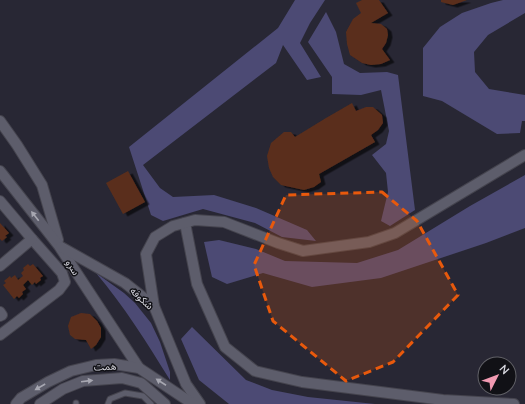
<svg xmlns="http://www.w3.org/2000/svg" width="525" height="404" font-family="'Nunito Sans','Noto Sans Arabic',sans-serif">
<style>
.green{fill:#4c4a74}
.building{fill:#5a2e1b;filter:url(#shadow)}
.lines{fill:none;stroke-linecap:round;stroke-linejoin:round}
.service-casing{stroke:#45444e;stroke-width:7}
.minor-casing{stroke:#45444e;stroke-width:12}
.secondary-casing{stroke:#45444e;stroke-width:12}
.service{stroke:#5d5d6b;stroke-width:5}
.minor{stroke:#5d5d6b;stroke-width:10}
.secondary{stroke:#5d5d6b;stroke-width:10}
.oneway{fill:#a7a7b1}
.marked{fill:#e8590c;fill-opacity:0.2;stroke:#e8590c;stroke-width:3;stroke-dasharray:8 5;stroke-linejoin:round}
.labels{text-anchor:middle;stroke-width:3;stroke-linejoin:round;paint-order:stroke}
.street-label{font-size:10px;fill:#d8d8e0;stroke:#111116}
</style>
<defs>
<filter id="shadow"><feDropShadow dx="4.5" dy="2.5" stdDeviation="0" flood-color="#0009"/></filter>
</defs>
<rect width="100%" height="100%" fill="#282734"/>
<g class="green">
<polygon points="295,0 325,0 310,23 300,43 321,77 307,80 283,45 276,63 143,165 160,188 173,197 214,195 256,208 307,230 316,241 282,237 255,223 203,209 163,221 151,215 129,147 278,28"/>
<polygon points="503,0 525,0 525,13 488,35 474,52 475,72 489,89 525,95 525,121 522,121 520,133 497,134 442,101 423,96 423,48 440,27 462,13 491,3"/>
<polygon points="326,12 336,32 344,64 360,73 387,72 398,75 415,210 390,226 381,221 388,192 386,173 372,155 386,144 389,131 381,90 361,95 332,94 332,77 308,42"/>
<polygon points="525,175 525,228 486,243 381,278 312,287 263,273 227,284 212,277 204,242 219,240 256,249 285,261 357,263 398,250 470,206"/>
<path d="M96 273 124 293 135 303 151 323 160 342 170 372V380C147 343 124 306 96 273Z"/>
<polygon points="192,327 246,380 272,390 308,397 375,404 229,404 199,380 181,339"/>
</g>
<g class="building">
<polygon points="362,0 379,0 388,13 371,23 381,24 387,29 388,35 386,43 382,49 390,60 381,64 371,65 362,63 350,55 347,44 346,32 353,19 361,13 356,3"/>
<polygon points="441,0 467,0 453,5 441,2"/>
<polygon points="352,103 356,111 366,107 373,107 382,115 383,123 378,130 371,135 375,142 319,174 321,182 314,187 304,190 281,185 273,177 269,168 267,156 271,143 284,132 291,132 295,137 326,118"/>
<polygon points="128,171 145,202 123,214 106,183"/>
<polygon points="0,223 9,233 5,236 7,237 2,241 0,239"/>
<polygon points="28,264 30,266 33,264 43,276 40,278 41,280 36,284 35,282 32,285 28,280 23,285 26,289 22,292 23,294 19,298 17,296 14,299 3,285 6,283 4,281 10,276 11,278 15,275 18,280 23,276 21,273 24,270 23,268"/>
<polygon points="81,313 90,314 97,321 101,328 101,337 96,345 91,349 86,340 75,339 70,335 68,326 71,317"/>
</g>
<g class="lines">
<g class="service-casing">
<g id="service">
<polyline points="76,403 76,404"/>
<polyline points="108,404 110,399 125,393 143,396 151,404"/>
</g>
</g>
<g class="minor-casing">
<g id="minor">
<polyline points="0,121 17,145 42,185 58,240"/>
<polyline points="0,171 59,246 139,368"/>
<polyline points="0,201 32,239 62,273 65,282 59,290 0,335"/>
<polyline points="185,223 197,284 225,347 255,371 302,382 443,400 514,404"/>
<polyline points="61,247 125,283 154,306 186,384 200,404"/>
<polyline points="0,266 32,239"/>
<polyline points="154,306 146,254 155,237 173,226 195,220 224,222 278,243 303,251 369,242 395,233 525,155"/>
<polyline points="0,312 2,315 0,316"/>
</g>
</g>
<g class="secondary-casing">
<g id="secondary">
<polyline points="16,404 21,398 48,382 71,371 96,365 114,364 139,368 193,404"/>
<polyline points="40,404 63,389 83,381 122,378 141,383 165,404"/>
</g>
</g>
<use href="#service" class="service"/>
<use href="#minor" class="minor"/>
<use href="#secondary" class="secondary"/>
</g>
<defs><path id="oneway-solid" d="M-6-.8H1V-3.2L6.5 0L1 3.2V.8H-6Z"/></defs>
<g class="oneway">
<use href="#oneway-solid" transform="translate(35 216) rotate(-128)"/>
<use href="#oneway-solid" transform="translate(87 381) rotate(-7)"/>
<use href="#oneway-solid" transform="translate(161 382) rotate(-147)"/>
<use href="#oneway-solid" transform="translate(40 387) rotate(150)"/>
</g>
<path class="marked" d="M382 192 417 221 458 295 393 362 346 381 273 321 254 265 286 195Z"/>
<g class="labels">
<g class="street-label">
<text transform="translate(73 267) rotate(57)" y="4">سرو</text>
<text transform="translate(142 298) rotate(43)" y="4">شکوفه</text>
<text transform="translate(105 366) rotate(-2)" y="4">همت</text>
</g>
</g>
<g transform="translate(497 376) rotate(48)"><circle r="19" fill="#111116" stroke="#616167"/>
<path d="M0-3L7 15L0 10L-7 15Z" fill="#f19ab2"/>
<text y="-6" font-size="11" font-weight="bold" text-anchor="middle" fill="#d8d8e0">N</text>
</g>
</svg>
